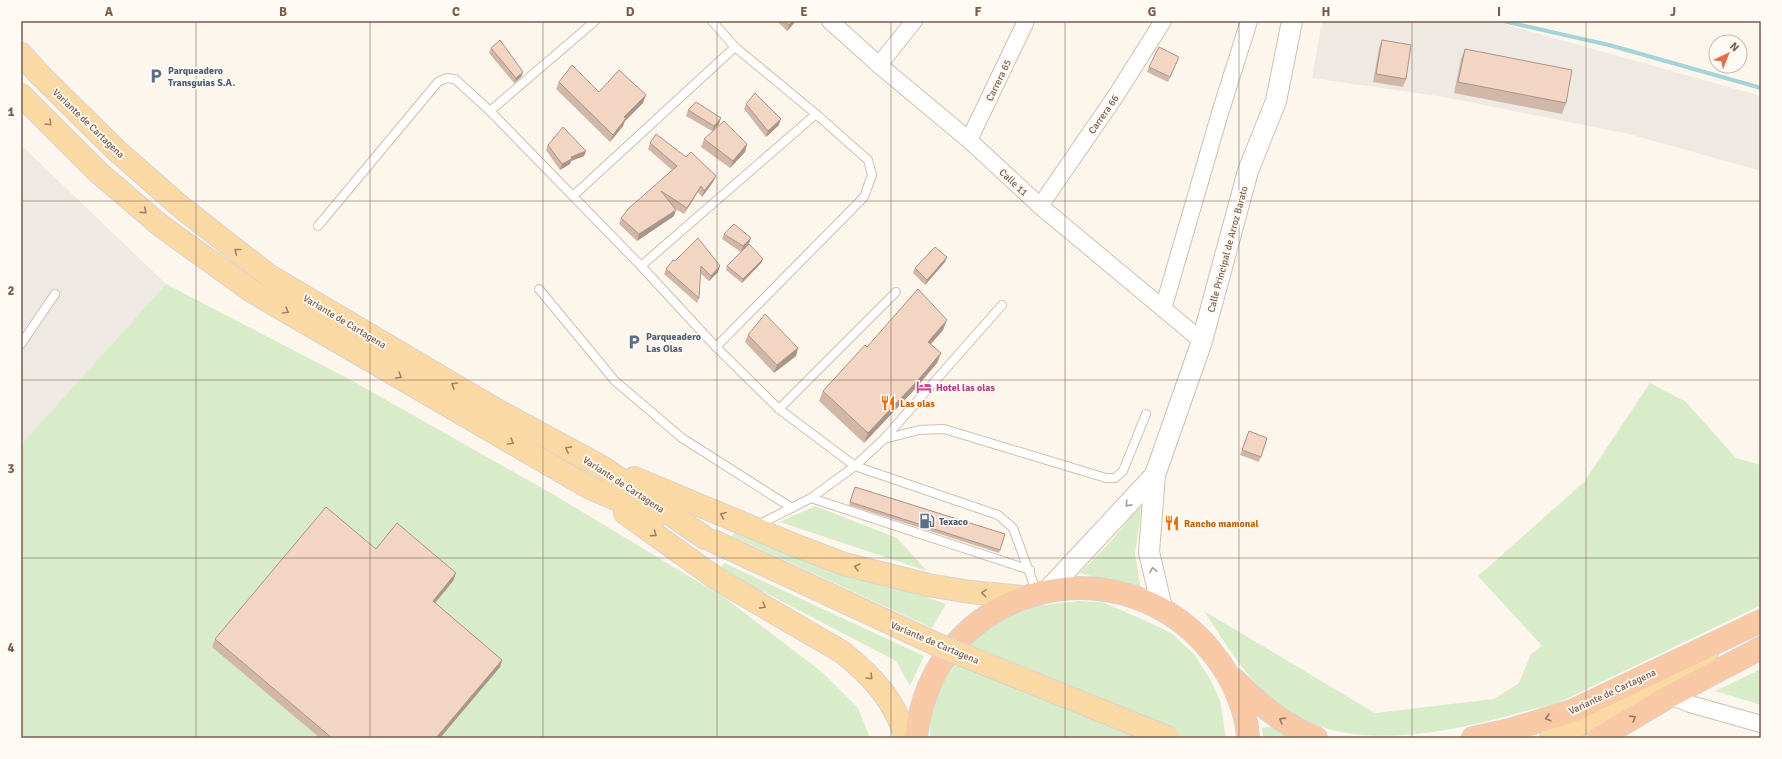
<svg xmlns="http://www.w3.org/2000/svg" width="1782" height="759" font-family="Signika,sans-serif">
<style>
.industrial{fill:#efe9e4}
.green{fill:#d8ecc9}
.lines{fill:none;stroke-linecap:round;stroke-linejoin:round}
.stream{stroke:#a5d3da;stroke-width:4}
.service-casing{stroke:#d1beb0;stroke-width:10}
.minor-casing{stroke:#d1beb0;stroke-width:18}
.tertiary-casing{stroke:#d1beb0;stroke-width:22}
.primary-casing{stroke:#dad1cd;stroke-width:24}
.trunk-casing{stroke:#dad1cd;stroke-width:24}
.service{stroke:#fff;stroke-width:8}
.minor{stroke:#fff;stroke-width:16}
.tertiary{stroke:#fff;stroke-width:20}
.primary{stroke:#fbd9a5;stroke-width:22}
.trunk{stroke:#f9c8a4;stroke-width:22}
.primary-bridge-casing{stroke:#dad1cd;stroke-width:24;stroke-linecap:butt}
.primary-bridge{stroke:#fbd9a5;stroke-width:22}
.wall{fill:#d1b7a8}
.shaded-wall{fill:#aa9588}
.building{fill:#f3d5c3;stroke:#aa9588}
.oneway{stroke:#a18267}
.oneway2{stroke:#af9d94}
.oneway3{stroke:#9a7763}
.grid{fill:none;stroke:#7a5c4d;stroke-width:1;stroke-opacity:0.55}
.labels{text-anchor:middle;stroke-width:3.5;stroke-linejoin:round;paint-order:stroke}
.service-label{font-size:10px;font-weight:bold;fill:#4e5e75;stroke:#fffaf3;text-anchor:start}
.street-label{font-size:10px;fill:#7a5c4d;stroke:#fffaf3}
.hotel-label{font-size:10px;font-weight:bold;fill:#b23c85;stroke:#fffaf3;text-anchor:start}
.food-label{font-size:10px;font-weight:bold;fill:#c56008;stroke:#fffaf3;text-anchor:start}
.neatline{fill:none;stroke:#7a5c4d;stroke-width:1.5}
.grid-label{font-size:13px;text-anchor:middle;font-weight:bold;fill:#7a5c4d}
</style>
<rect width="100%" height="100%" fill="#fdf6ec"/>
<g class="industrial">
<polygon points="1322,21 1493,21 1761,96 1761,171 1629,134 1444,97 1312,78"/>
<polygon points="21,145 166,284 21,446"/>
</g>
<g class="green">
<polygon points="166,284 349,379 556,496 725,598 822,672 858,708 870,738 21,738 21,445"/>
<path d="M1650 383 1686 402 1736 458 1761 465V605L1556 704C1529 709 1503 718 1476 724 1408 739 1325 748 1269 697 1242 672 1224 641 1204 611L1375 713 1494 699 1519 683 1531 654 1542 646 1478 576 1584 482Z"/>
<polygon points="1142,504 1135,554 1141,590 1080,573 1109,543"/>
<polygon points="815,506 897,538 927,571 780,522"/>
<polygon points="737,530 946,604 932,628 732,536"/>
<polygon points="724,563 924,656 910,686 896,661 720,569"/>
<path d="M1078 601 1102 602 1144 620 1171 633 1194 654 1209 677 1220 700 1226 738H930C930 732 929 726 930 720 936 683 974 634 1006 616 1027 605 1054 604 1078 601Z"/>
<polygon points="1761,669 1761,705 1715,691"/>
<polygon points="1276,726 1299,738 1263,738 1262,728"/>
</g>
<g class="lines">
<polyline class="stream" points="1503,21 1609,45 1761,88"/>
<g class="service-casing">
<g id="service">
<polyline points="712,21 735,47 816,114"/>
<polyline points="490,111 595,21"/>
<polyline points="573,196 735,47"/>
<polyline points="318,226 438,82 446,78 455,79 490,111 641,266 716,347 779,409 855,466 998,515 1013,528 1037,593"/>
<polyline points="641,266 816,114 868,160 872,175 864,197 716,347"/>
<polyline points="539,289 615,381 682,438 792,508"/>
<polyline points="21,344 55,294"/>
<polyline points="779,409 896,292"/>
<polyline points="884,439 1002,305"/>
<polyline points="811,498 1030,570"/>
<polyline points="756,526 811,498 855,466 884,439 919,430 944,429 1106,478 1115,478 1123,471 1146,414"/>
</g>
</g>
<g class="minor-casing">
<g id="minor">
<polyline points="830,21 879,65 969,140 1040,206 1202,341"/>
<polyline points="879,65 914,21"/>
<polyline points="969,140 1026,21"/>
<polyline points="1040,206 1115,97 1163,21"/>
<polyline points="1163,309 1220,113 1249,21"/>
<polyline points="1670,696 1690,704 1761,724"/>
</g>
</g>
<g class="tertiary-casing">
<g id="tertiary">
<polyline points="1048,590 1155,475"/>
<polyline points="1162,608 1149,552 1155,475 1202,341 1248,171 1276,101 1292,21"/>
</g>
</g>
<g class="primary-casing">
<g id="primary">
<polyline points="21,54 40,75 116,150 181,207 268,275 495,409 602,467 705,538"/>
<polyline points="21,95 98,172 161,226 253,292 588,487 656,516"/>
<polyline points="634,478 797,546 844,564 928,585 970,592 1023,597"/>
<path d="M625 513 717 579 842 652C873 677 894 699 906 738"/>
<polyline points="1551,738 1592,719 1679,674 1707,652"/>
</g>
</g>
<g class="trunk-casing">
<g id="trunk">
<path d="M1235 680C1259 705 1284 725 1316 738"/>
<path d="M916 738C932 582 1127 534 1218 660 1233 680 1247 712 1248 738"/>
<polyline points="1473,738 1510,730 1572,711 1761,621"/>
<polyline points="1599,738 1670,696 1761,648"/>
</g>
</g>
<use href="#service" class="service"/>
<use href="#minor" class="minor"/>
<use href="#tertiary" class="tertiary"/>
<use href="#primary" class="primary"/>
<use href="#trunk" class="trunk"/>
<g class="primary-bridge-casing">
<polyline id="primary-bridge" points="711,540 938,645 1169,738"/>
</g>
<use href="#primary-bridge" class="primary-bridge"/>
</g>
<g class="wall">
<polygon points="779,21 796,21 787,31 779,23"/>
<polygon points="1382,40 1406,79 1403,87 1373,82 1379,48"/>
<polygon points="491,48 523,72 521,77 514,83 489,53"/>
<polygon points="1465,49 1566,103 1562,114 1454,93 1461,59"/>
<polygon points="1179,57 1168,82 1147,72 1149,67"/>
<polygon points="559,82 643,103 625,121 623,126 610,142 556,89"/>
<polygon points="746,104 779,125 766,137 744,109"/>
<polygon points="688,110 719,124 712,131 686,116"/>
<polygon points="704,139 747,144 745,152 730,168 701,147"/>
<polygon points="650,143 686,157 716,176 713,182 702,197 698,192 684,214 674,208 674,216 637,241 619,224 621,218 672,170 648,149"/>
<polygon points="548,145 586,151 584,156 571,161 570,164 560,170 546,150"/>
<polygon points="724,234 751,238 749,243 741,252 722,239"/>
<polygon points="698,238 718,272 709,281 700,273 699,298 697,303 664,274 666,269 675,261"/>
<polygon points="947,257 945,262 925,285 913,273 915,268"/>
<polygon points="763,259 761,263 742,283 726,270 727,266"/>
<polygon points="943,330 931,344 941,353 937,363 915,389 864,443 819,401 823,391 867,347"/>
<polygon points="748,335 798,348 796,356 774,373 745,342"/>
<polygon points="1249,431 1267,438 1259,462 1240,455"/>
<polygon points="855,487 1005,534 999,553 849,505"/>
<polygon points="376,549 456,573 453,581 435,603 502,660 500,667 440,738 320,738 212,647 215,639"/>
</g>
<g class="shaded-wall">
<polygon points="793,21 796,21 787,31 789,25"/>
<polygon points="523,72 521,77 514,83 516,78"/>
<polygon points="646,95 643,103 625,121 623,126 610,142 613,135 624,117"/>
<polygon points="721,118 719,124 712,131 714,126"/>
<polygon points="781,119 779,125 766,137 768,131"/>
<polygon points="747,144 745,152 730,168 733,161"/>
<polygon points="586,151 584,156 571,161 570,164 560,170 562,164 571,157"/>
<polygon points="716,176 713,182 702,197 704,191"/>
<polygon points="701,186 698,192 684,214 687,208"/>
<polygon points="676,210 674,216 637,241 639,234"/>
<polygon points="751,238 749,243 741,252 743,246"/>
<polygon points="947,257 945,262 925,285 927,280"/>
<polygon points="763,259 761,263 742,283 743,279"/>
<polygon points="720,266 718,272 709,281 711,276"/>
<polygon points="947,320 943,330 924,352 928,342"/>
<polygon points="798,348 796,356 774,373 777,365"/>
<polygon points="941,353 937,363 915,389 864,443 868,433"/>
<polygon points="456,573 453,581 430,609 433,601"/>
<polygon points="502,660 500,667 440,738 436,738"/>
</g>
<g class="building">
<polygon points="784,21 793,21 789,25"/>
<polygon points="500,40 523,72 516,78 491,48"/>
<polygon points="1382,40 1411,45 1406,79 1376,74"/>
<polygon points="1159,47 1179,57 1170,77 1149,67"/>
<polygon points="1465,49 1572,70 1566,103 1458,82"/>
<polygon points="572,65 599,92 619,70 646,95 624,117 626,118 613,135 559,82"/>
<polygon points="755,93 781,119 768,131 746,104"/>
<polygon points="696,102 721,118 714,126 688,110"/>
<polygon points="724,121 747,144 733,161 704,139"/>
<polygon points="563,127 586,151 571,157 572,159 562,164 548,145"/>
<polygon points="656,134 686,157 691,152 716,176 704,191 701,186 687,208 661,191 676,210 639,234 621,218 629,208 677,166 650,143"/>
<polygon points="734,224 751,238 743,246 724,234"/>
<polygon points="698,238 720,266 711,276 701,266 699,298 666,269 673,260 675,261"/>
<polygon points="749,244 763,259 743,279 727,266"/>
<polygon points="935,247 947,257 927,280 915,268"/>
<polygon points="918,289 947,320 928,342 941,353 919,379 868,433 823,391 865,345 867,347"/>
<polygon points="765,314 798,348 777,365 748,335"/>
<polygon points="1249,431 1267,438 1261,457 1242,450"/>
<polygon points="855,487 1005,534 1000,550 850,502"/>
<polygon points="326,507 376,549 397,523 456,573 433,601 502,660 436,738 332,738 215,639"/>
</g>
<defs><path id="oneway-chevron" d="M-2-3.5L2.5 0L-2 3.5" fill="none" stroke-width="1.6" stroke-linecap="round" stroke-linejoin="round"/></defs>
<g class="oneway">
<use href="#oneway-chevron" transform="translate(49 123) rotate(45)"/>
<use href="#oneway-chevron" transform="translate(144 211) rotate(40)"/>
<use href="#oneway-chevron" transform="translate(237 251) rotate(-142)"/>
<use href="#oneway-chevron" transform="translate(286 311) rotate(30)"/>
<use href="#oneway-chevron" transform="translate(399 376) rotate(30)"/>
<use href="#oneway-chevron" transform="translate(454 385) rotate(-149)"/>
<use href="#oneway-chevron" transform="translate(511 442) rotate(30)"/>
<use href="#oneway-chevron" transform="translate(568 449) rotate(-152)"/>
<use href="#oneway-chevron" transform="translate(723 515) rotate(-158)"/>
<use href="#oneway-chevron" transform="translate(654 534) rotate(36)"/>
<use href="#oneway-chevron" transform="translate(857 567) rotate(-166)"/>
<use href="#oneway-chevron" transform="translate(984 593) rotate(-175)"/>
<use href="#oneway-chevron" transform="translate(763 606) rotate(31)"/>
<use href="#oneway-chevron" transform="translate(870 677) rotate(46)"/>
</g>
<g class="oneway2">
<use href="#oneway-chevron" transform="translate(1128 504) rotate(132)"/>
<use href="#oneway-chevron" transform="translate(1153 570) rotate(-102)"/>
</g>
<g class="oneway3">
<use href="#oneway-chevron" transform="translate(1548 718) rotate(163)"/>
<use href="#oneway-chevron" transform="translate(1633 718) rotate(-31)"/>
<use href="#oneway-chevron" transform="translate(1282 720) rotate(-148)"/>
</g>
<path class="grid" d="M196 21V738M370 21V738M543 21V738M717 21V738M891 21V738M1065 21V738M1239 21V738M1412 21V738M1586 21V738M21 201H1761M21 380H1761M21 558H1761"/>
<defs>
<g id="parking-bare" transform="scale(1.2)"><path d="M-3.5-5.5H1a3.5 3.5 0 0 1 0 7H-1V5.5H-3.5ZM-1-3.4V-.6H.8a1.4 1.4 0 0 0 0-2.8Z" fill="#5c6f8a" stroke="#fffaf3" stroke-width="2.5" paint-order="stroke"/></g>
<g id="hotel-bare" transform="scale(1.2)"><path d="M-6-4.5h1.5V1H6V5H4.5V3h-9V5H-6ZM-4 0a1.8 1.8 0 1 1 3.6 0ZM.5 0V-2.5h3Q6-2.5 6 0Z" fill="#d1479c" stroke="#fffaf3" stroke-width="2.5" paint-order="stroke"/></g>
<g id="restaurant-bare" transform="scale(1.2)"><path d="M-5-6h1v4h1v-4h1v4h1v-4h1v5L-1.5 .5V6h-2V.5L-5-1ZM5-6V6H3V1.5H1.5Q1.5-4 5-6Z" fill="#e8710a" stroke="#fffaf3" stroke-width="2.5" paint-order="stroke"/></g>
<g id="fuel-bare" transform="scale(1.2)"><path d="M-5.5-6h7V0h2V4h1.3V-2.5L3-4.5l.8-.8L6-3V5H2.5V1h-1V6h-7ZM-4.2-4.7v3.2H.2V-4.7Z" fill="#5c6f8a" stroke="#fffaf3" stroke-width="2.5" paint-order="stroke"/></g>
</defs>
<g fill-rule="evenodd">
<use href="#parking-bare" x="156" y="76"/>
<use href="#parking-bare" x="634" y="342"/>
<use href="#hotel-bare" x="924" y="387"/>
<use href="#restaurant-bare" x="888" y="403"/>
<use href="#fuel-bare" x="927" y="521"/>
<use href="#restaurant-bare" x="1172" y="523"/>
</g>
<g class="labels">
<g class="service-label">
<text x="168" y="74">Parqueadero<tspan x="168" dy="12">Transguias S.A.</tspan></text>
<text x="646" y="340">Parqueadero<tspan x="646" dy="12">Las Olas</tspan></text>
<text x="939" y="525">Texaco</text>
</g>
<g class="street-label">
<text transform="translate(998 80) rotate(-64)" y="4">Carrera 65</text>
<text transform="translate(1103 114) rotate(-55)" y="4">Carrera 66</text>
<text transform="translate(89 123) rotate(44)" y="4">Variante de Cartagena</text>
<text transform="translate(1014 182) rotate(43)" y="4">Calle 11</text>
<text transform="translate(1227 249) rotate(-75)" y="4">Calle Principal de Arroz Barato</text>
<text transform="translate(345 321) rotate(31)" y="4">Variante de Cartagena</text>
<text transform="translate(624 484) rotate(33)" y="4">Variante de Cartagena</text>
<text transform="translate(935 642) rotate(23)" y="4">Variante de Cartagena</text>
<text transform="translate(1612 691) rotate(-25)" y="4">Variante de Cartagena</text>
</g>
<g class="hotel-label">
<text x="936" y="391">Hotel las olas</text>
</g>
<g class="food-label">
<text x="900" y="407">Las olas</text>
<text x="1184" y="527">Rancho mamonal</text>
</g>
</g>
<rect width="1782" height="759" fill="none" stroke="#fffaf3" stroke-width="44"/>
<g transform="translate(1728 54) rotate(43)"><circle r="19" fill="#fffaf3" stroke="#cabbb1"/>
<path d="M0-3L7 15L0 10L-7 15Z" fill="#e76f51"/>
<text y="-6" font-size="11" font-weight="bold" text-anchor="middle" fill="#7a5c4d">N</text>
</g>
<rect x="22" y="22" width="1738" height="715" class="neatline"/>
<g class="grid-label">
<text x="109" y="16">A</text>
<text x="283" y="16">B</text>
<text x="456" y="16">C</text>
<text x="630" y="16">D</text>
<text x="804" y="16">E</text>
<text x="978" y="16">F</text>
<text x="1152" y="16">G</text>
<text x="1326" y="16">H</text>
<text x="1499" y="16">I</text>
<text x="1673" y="16">J</text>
<text x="11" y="116">1</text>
<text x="11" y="295">2</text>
<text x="11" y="473">3</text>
<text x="11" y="652">4</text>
</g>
</svg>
